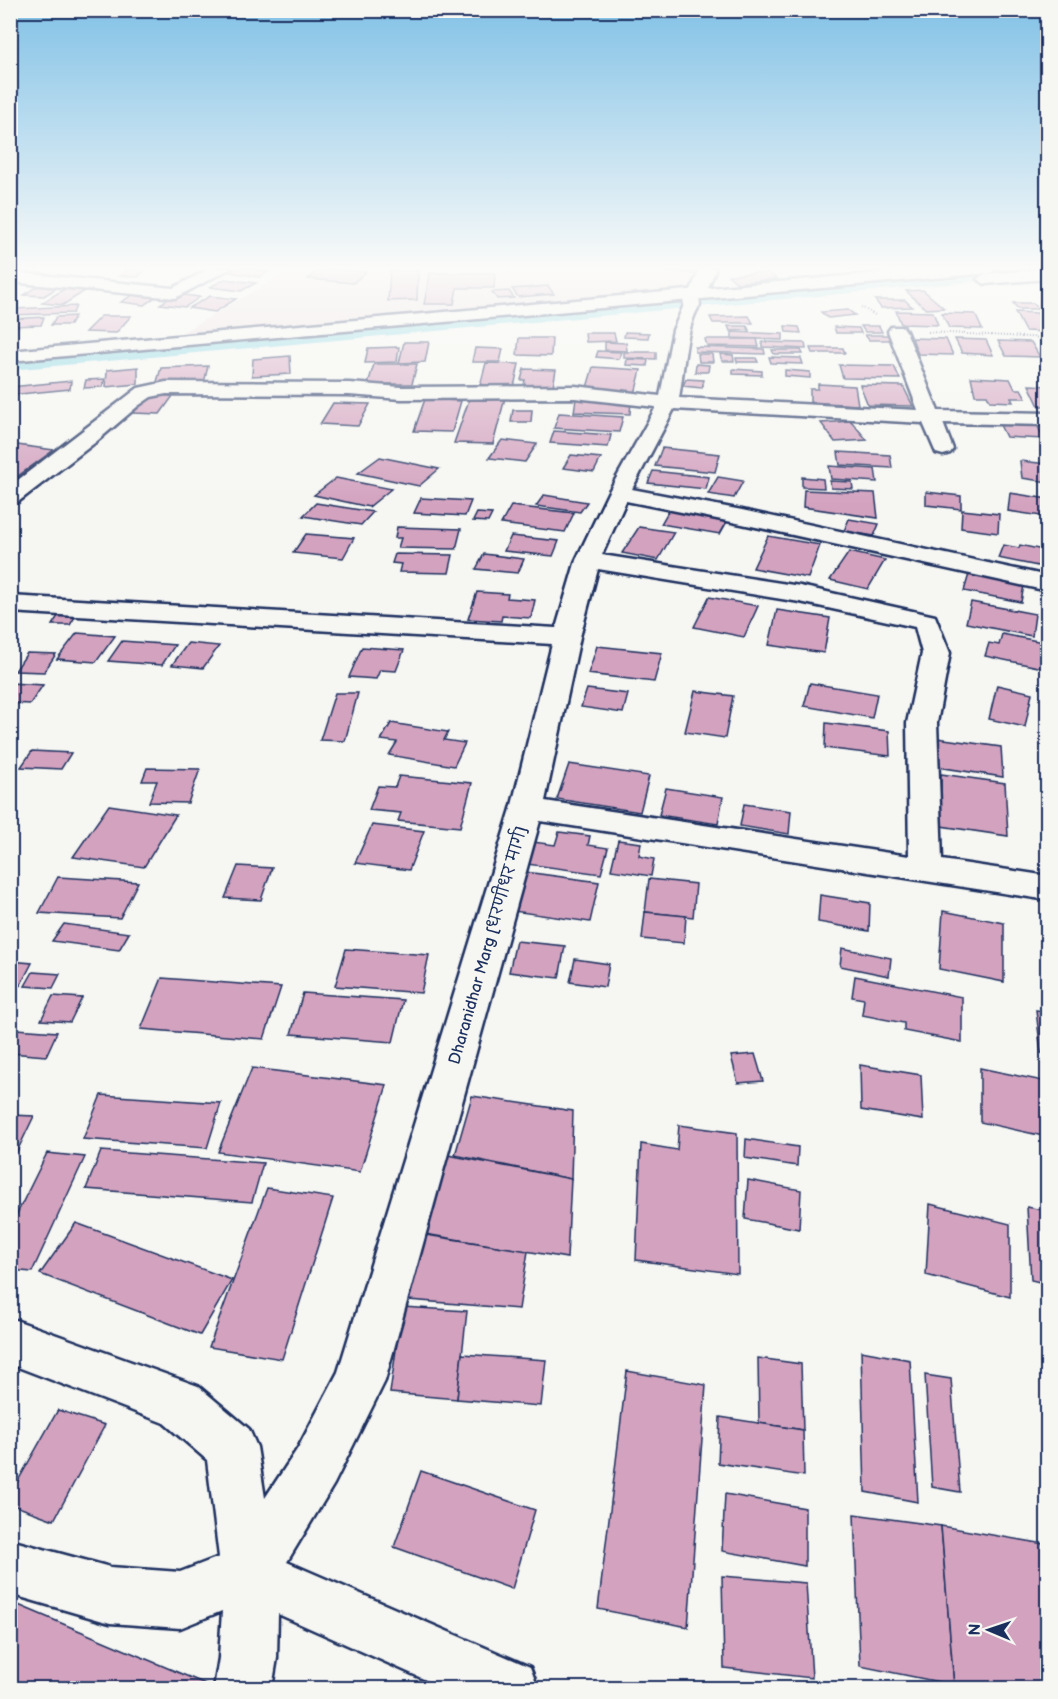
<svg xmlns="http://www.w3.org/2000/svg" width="1058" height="1699" font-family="'Balsamiq Sans','Playpen Sans Deva',sans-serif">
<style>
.built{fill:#ecdde3}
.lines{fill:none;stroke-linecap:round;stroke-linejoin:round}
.canal{fill:#86d5e2;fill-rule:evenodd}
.building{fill:#d3a2bf;stroke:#1b2f5e;stroke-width:1.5}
.minor-casing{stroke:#1b2f5e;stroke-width:5}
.tertiary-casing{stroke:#1b2f5e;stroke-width:5}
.path{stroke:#1b2f5e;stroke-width:2;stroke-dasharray:1 2;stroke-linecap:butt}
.minor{fill:#f6f6f2;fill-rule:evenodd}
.tertiary{fill:#f6f6f2;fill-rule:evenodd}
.labels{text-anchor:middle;stroke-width:4.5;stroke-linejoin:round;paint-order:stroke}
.street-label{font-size:16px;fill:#1b2f5e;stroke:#f6f6f2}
</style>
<rect width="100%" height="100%" fill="#f6f6f2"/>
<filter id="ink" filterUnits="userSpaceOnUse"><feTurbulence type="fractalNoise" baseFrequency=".0167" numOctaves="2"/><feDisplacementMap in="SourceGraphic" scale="12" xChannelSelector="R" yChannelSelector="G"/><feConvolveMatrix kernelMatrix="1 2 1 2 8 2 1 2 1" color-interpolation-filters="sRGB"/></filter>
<g filter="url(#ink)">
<polygon class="built" points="294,268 703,268 697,290 178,335"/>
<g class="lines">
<polygon class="canal" points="991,268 1048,268 1048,275 10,370 10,356"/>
</g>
<g class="building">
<polygon points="128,268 147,268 138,277 119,276"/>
<polygon points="237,268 245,268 268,272 259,277 229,272"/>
<polygon points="321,268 324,268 366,272 353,283 308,279"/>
<polygon points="702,268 700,275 646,269"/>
<polygon points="390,271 418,271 417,300 388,301"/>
<polygon points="767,272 777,279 737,283 728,275"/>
<polygon points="430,273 495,273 494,288 457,288 454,304 424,304"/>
<polygon points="225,279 256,283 241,291 210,287"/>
<polygon points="40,284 60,286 44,296 24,295"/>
<polygon points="548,286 554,294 518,297 512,289"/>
<polygon points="64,289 85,291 63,305 42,303"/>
<polygon points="923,290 944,308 926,309 906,291"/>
<polygon points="509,291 514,298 497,299 492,292"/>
<polygon points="137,292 160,294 144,305 121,302"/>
<polygon points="176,294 200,297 185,307 160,304"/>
<polygon points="210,296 236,299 215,312 189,308"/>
<polygon points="875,300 905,300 912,307 881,308"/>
<polygon points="1013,303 1033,303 1039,309 1018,309"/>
<polygon points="76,306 73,313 10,315 14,309"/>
<polygon points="848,310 855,315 828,318 821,312"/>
<polygon points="896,311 933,312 938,325 901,324"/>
<polygon points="1015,312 1037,313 1048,332 1025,331"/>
<polygon points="942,313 975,314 982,329 949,328"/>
<polygon points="75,316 70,325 51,325 56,317"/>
<polygon points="101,316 131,316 116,333 85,332"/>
<polygon points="749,316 753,323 713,323 710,317"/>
<polygon points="44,317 41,325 10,326 10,319"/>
<polygon points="728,326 747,326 749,330 730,331"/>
<polygon points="785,326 799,327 801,333 786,332"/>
<polygon points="861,326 879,326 882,332 865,332"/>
<polygon points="834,327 859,328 861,333 836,333"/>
<polygon points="625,332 649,333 648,338 624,337"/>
<polygon points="732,332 783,334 783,340 732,338"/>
<polygon points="585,333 614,333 616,341 586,342"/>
<polygon points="865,335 892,335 896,340 869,340"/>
<polygon points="519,338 552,338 551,356 517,355"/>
<polygon points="912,338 946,339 953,355 918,354"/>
<polygon points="705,339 757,339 759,347 707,346"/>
<polygon points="955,339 986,340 993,355 962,353"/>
<polygon points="998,341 1031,342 1040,357 1006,356"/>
<polygon points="404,342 429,342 425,362 399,363"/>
<polygon points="605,342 626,343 627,351 605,350"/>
<polygon points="762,342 805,343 806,349 762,347"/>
<polygon points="399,347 397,362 365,363 368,348"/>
<polygon points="695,347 764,349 765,354 695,352"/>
<polygon points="475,348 503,349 500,362 472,362"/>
<polygon points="810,348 843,348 845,353 812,353"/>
<polygon points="772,350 801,350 803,354 774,354"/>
<polygon points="598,351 621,352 619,359 596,357"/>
<polygon points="624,352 656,352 656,359 624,358"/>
<polygon points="698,354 712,354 713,362 699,362"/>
<polygon points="720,354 733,355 734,361 722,361"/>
<polygon points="290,356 291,374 252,376 253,359"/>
<polygon points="769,357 801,358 803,364 771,363"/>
<polygon points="736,358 756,358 758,362 737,362"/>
<polygon points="627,359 648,360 647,366 626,365"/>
<polygon points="486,363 519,364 514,387 480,386"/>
<polygon points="374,364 417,364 412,384 368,384"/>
<polygon points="696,364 709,365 708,372 695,372"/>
<polygon points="839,365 894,366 900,379 843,378"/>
<polygon points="208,366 204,383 156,385 161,368"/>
<polygon points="138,367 138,384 106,387 107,370"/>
<polygon points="593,367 641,370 635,394 586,391"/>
<polygon points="524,369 556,370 553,386 524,385 525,380 521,380"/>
<polygon points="733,369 762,371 762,375 733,374"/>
<polygon points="785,370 810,372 810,378 785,376"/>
<polygon points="971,377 1010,379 1015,389 1021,389 1026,398 1011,398 1013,402 990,401 987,395 975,395"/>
<polygon points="105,379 102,387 84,388 86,380"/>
<polygon points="686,379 704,380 702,388 683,386"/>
<polygon points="71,381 70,389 10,395 10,387"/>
<polygon points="818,384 855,386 858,405 810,402 810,389 818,389"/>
<polygon points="860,385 903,386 913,406 868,405"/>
<polygon points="1029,385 1048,386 1048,406 1039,406"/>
<polygon points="146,395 173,396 160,414 133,413"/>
<polygon points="470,397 505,398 493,444 454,443"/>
<polygon points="425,399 461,401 452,432 414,431"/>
<polygon points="576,399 631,401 630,414 574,412"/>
<polygon points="333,403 370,404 358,426 320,424"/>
<polygon points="513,410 532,410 531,422 511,422"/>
<polygon points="559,413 623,417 619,432 554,428"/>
<polygon points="851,421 867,440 835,442 821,423"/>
<polygon points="999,423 1037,425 1044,439 1006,437"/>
<polygon points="554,431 611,435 608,447 550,443"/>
<polygon points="502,440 537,444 525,462 489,458"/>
<polygon points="10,444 54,450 11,481"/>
<polygon points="662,448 720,454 715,472 655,466"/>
<polygon points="838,452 890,455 892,468 840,465"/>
<polygon points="571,455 601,458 594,472 563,468"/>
<polygon points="380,457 439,469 419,486 358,473"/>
<polygon points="1020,461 1048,464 1048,482 1022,478"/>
<polygon points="829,466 875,469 877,482 831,479"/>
<polygon points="653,471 709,477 706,489 648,483"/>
<polygon points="718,477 743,481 734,498 708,494"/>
<polygon points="802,477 823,479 824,488 802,487"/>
<polygon points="336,478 391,489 369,507 314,495"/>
<polygon points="830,481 852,482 853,489 831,488"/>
<polygon points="804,490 875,493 878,518 803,507"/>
<polygon points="926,492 961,496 961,509 926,505"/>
<polygon points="1010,493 1048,499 1048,517 1008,511"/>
<polygon points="544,495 587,502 580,512 536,506"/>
<polygon points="421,498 471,501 465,516 414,513"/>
<polygon points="316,503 373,512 361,525 303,516"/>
<polygon points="511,506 574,513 565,532 501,524"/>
<polygon points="670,508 729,518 720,534 661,524"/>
<polygon points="962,510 999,514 998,533 961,528"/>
<polygon points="477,513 492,514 488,522 473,521"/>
<polygon points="849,519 879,524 874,536 844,531"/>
<polygon points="397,527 461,529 456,549 398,548 401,538 395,538"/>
<polygon points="639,527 674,532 658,560 622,553"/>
<polygon points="306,534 354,538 343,558 293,553"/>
<polygon points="511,536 559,541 553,556 504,551"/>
<polygon points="768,536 820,545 808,578 753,568"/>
<polygon points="1003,545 1019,548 1020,545 1048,551 1048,568 998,558"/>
<polygon points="849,552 885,560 868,589 830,580"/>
<polygon points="395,554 453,555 449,573 399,572 401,564 392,563"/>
<polygon points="484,554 524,559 518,573 476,569"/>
<polygon points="969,574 1024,585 1021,602 964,591"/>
<polygon points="477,592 508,594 507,598 535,600 531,618 502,616 501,621 468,619"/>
<polygon points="709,597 758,606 744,637 694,627"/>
<polygon points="971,602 1035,614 1032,636 966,623"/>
<polygon points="777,610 830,618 824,653 769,645"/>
<polygon points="58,616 75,617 70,625 52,625"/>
<polygon points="1040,623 1048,624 1048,640 1040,638"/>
<polygon points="77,633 115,636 96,662 57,659"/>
<polygon points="1002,634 1048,643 1048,669 985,656 989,643 999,645"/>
<polygon points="122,641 175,645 162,665 108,661"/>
<polygon points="188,643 219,646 203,668 172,665"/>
<polygon points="597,646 662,653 654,682 588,674"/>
<polygon points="362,647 404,650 396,671 380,670 376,679 349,677"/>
<polygon points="27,653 56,654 44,672 15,671"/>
<polygon points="10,683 43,685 30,704 10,703"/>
<polygon points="810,683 877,694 872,718 804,706"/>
<polygon points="997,685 1032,693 1025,727 989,719"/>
<polygon points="587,689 628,694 623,713 581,707"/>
<polygon points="695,691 733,696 725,738 685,732"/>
<polygon points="335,693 358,693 345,741 320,740"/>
<polygon points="391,723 448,732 444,740 465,743 454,766 389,755 397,742 381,740"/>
<polygon points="826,723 889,731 890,756 825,748"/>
<polygon points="937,738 1001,747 1003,777 938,767"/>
<polygon points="32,751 71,753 61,769 21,767"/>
<polygon points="569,764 649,776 640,812 557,799"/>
<polygon points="147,768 200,769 188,803 149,802 157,781 142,781"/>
<polygon points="941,774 1005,783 1008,836 941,826"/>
<polygon points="399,776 472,783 460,827 398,821 401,813 369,810 378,786 395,787"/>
<polygon points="666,788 723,797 718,824 659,815"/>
<polygon points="744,804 791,811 789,834 740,826"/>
<polygon points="109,805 176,815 144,867 73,857"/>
<polygon points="372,825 424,831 409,870 355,863"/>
<polygon points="559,832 590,836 588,845 608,848 601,874 519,863 526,841 555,845"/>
<polygon points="618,840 641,843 639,856 654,859 651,876 611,870"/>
<polygon points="238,866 272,868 261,900 225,898"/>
<polygon points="518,871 599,882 590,922 506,910"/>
<polygon points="58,877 138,882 120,918 39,913"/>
<polygon points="649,879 696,884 693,917 645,912"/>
<polygon points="820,895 870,903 869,931 818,922"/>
<polygon points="943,911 1004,923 1004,982 939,969"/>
<polygon points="645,912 686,916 684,943 642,939"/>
<polygon points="64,924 129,933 119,950 52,941"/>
<polygon points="516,941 565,946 559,978 509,972"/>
<polygon points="842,948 891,958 889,976 840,966"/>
<polygon points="346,949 429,955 421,993 335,986"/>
<polygon points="575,959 609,964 605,987 570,982"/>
<polygon points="10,961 32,963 20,986 10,985"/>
<polygon points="33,972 60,974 53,988 25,986"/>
<polygon points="855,976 962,997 962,1042 904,1031 904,1023 862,1015 864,999 852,997"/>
<polygon points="162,978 281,987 264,1039 141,1029"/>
<polygon points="303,993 403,1000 393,1042 291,1034"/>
<polygon points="53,996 82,998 70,1022 41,1020"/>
<polygon points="1036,1010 1048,1012 1048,1054 1041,1053"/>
<polygon points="16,1029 57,1032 46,1056 10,1053 10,1038"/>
<polygon points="755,1054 763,1081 738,1083 731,1056"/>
<polygon points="860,1065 921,1075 923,1120 861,1110"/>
<polygon points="252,1068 387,1085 360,1172 218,1152"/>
<polygon points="980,1068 1048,1082 1048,1137 980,1122"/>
<polygon points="101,1095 221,1103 207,1148 83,1139"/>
<polygon points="472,1096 573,1111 571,1179 455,1155"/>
<polygon points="10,1115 34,1116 10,1166"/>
<polygon points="679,1125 737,1133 738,1274 636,1260 641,1144 677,1150"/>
<polygon points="746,1139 798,1147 797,1166 745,1158"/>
<polygon points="101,1151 263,1163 252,1202 86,1189"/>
<polygon points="47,1153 85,1157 32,1272 10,1270 10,1228"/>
<polygon points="443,1154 571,1179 567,1258 419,1233"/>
<polygon points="748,1180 801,1190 799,1229 745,1219"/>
<polygon points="267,1188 333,1198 282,1359 209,1347"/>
<polygon points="930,1204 1010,1224 1010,1297 926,1275"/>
<polygon points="1027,1207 1048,1211 1048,1284 1031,1280"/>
<polygon points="76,1223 232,1280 200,1335 40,1274"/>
<polygon points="426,1235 528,1251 519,1309 409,1300"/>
<polygon points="402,1307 467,1311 457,1399 390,1393"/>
<polygon points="861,1351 910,1360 918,1502 865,1492"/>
<polygon points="462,1354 546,1360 541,1406 457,1399"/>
<polygon points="758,1358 801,1364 803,1430 759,1423"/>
<polygon points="627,1371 706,1385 688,1627 598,1609"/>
<polygon points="925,1375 951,1379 960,1492 932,1487"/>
<polygon points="58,1410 105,1425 54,1520 10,1504 10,1495"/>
<polygon points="720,1417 803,1430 804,1476 718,1463"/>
<polygon points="421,1471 535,1510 512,1589 394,1547"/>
<polygon points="725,1494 805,1508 805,1566 722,1551"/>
<polygon points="854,1514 941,1526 954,1685 860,1666"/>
<polygon points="941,1526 1044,1544 1048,1569 1048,1688 970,1688 954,1685"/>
<polygon points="722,1576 806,1583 812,1678 724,1668"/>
<polygon points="16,1604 215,1688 10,1688 10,1613"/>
</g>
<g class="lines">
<g class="minor-casing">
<g id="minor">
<polygon points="211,268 231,268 175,298 10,282 10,272 173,288"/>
<path d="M700 268H716L706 293 699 298 700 305C685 326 684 372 679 398L918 410 888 331 891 327H903L906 331 938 411 1048 413V425L943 423 953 449 950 453 943 455 936 453 923 423 674 409 632 489 742 510 1048 576V591L742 524 626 501 602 555 800 586 935 616 950 653 937 723 942 860 1048 876V900L540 821 385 1381 334 1484 287 1562 530 1667 538 1688H444L278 1614 277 1658 272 1688H214L219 1658 222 1611 180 1628 110 1623 10 1594V1540L110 1567 180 1572 219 1557 207 1460 164 1423 10 1364V1318L198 1386 249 1429 257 1447 265 1498 298 1448 338 1372 511 809 552 644 10 612V596L556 628 576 560 608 493 656 407 575 398 401 399 349 395 166 394 151 397 138 406 97 441 18 502 10 504V486L138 388 166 382 349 383 401 387 575 386 660 396 673 330 684 305 683 296 691 290ZM598 569 800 602 915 627 922 653 907 723 909 856 545 801 580 637Z"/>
<polygon points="1048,269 1048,279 985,284 977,279 985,274"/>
</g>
</g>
<g class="tertiary-casing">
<polygon id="tertiary" points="933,268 997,268 990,273 10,361 10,351"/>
</g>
<g class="path">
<polyline points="861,307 875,315"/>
<polyline points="928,332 1048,338"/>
</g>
<use href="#minor" class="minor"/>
<use href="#tertiary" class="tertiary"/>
</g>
</g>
<linearGradient id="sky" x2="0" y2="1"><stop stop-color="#81c1e6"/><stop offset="0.53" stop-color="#fbfbf9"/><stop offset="1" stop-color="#fbfbf9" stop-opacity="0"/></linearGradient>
<rect width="1058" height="506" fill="url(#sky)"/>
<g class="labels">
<g class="street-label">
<text transform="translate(487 945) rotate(-74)" y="6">Dharanidhar Marg [धरणीधर मार्ग]</text>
</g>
</g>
<rect width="1058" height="1699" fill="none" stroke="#f6f6f2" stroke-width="36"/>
<rect x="18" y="18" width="1022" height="1663" fill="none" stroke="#1b2f5e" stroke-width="2" filter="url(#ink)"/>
<g transform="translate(989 1630) rotate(272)" stroke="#f6f6f2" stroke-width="4.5" paint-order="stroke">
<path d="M0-4.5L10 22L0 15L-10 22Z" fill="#1b2f5e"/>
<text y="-9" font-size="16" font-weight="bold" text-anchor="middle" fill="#1b2f5e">N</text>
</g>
</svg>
